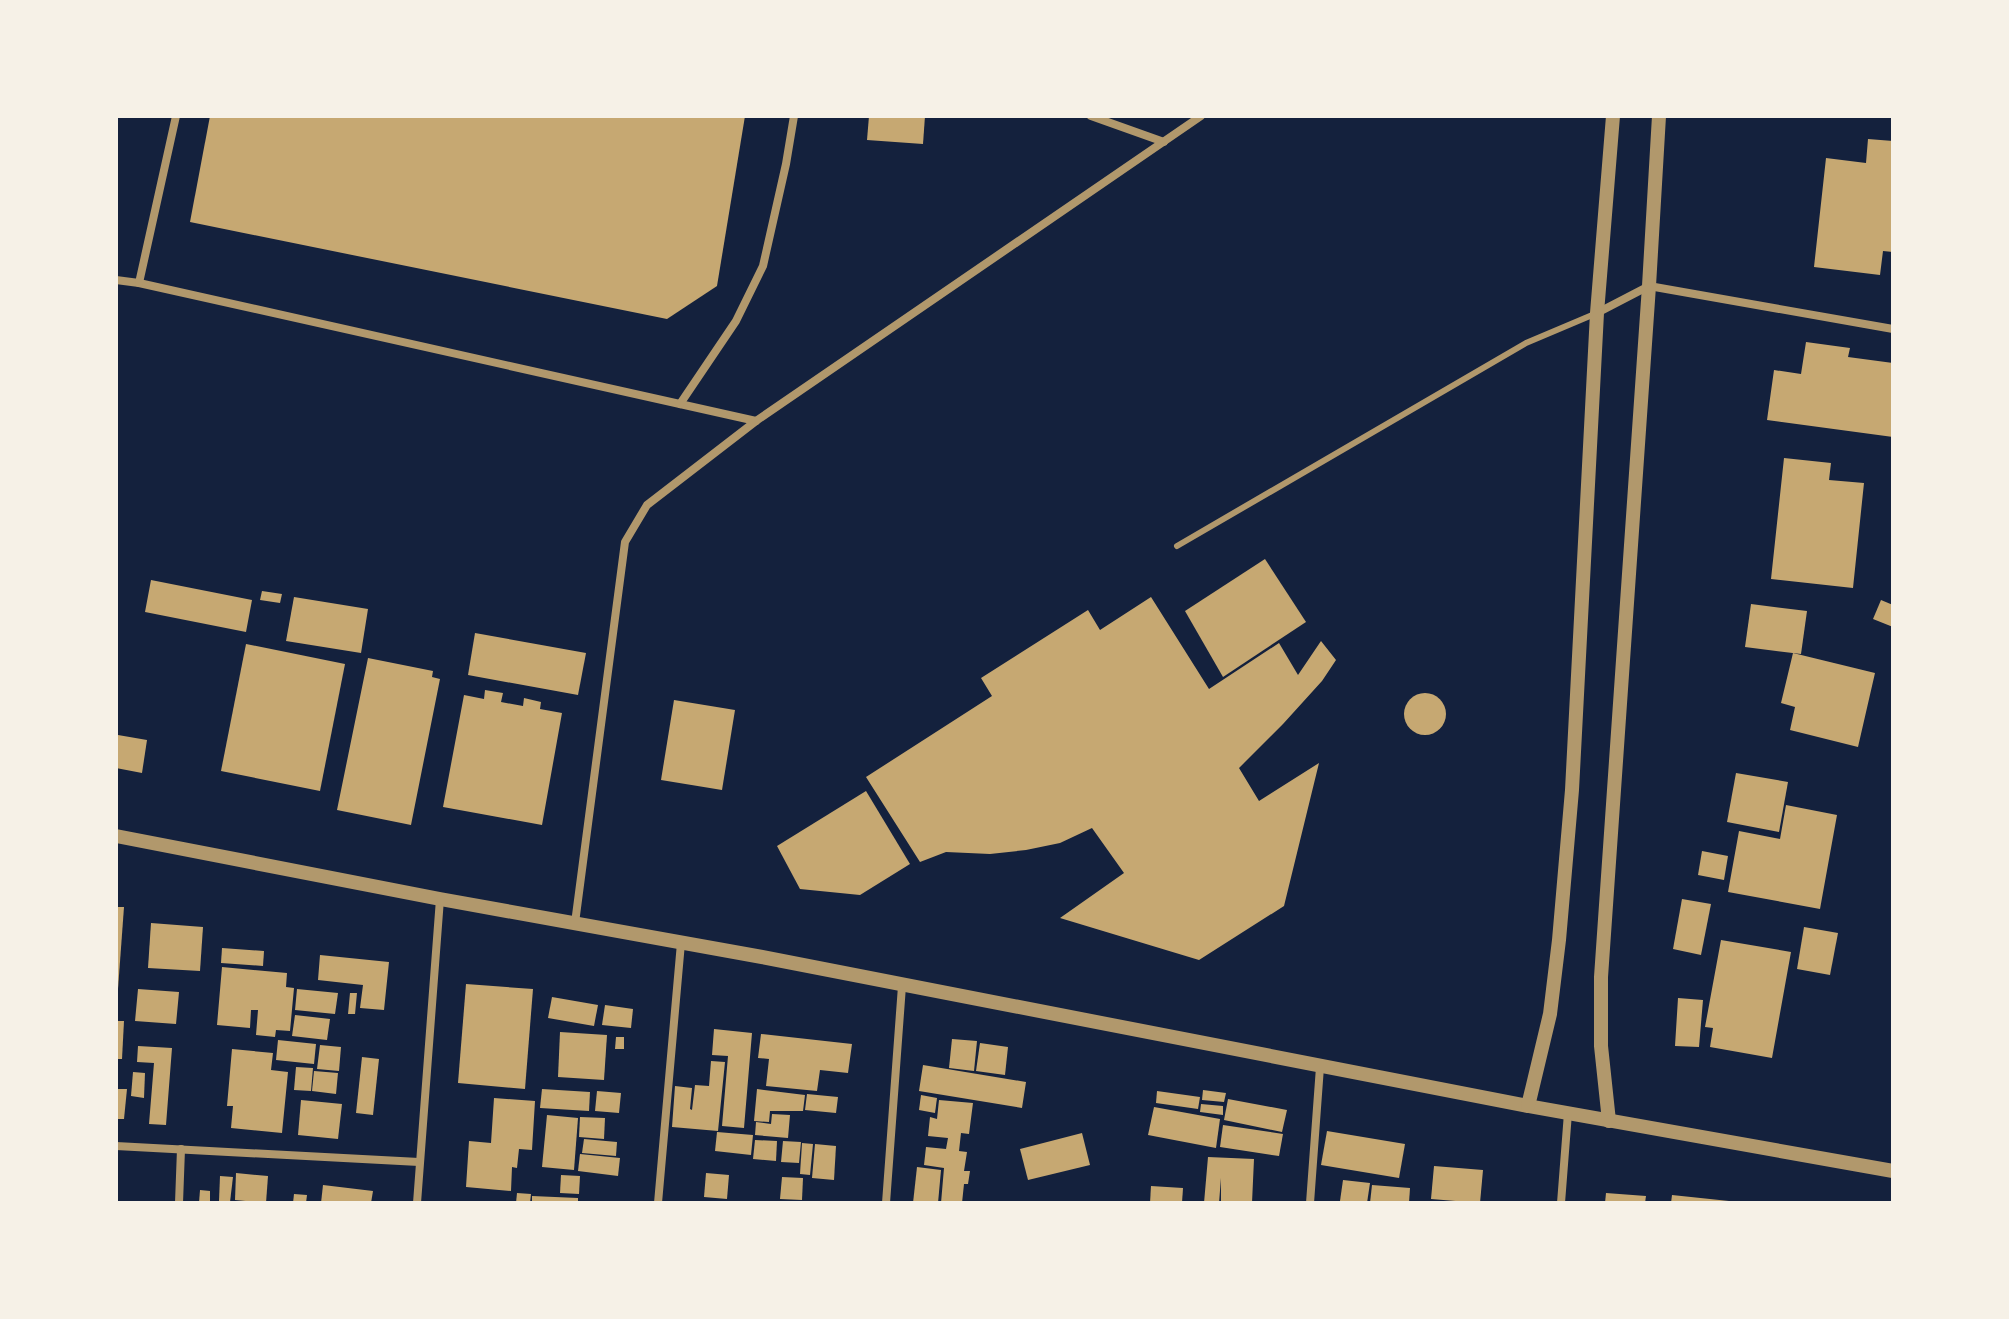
<svg xmlns="http://www.w3.org/2000/svg" width="2009" height="1319" font-family="'Alegreya Sans',sans-serif">
<style>
.building{fill:#c6a872}
.lines{fill:none;stroke-linecap:round;stroke-linejoin:round}
.service{stroke:#b1986c;stroke-width:6}
.minor{stroke:#b1986c;stroke-width:8}
.tertiary{stroke:#b1986c;stroke-width:14}
</style>
<rect width="100%" height="100%" fill="#14213d"/>
<g class="building">
<polygon points="210,116 745,116 717,286 667,319 190,222"/>
<polygon points="869,116 925,116 923,144 867,140"/>
<polygon points="1868,139 1893,141 1893,252 1883,251 1880,275 1814,267 1826,158 1866,163"/>
<polygon points="1806,342 1850,348 1848,357 1893,363 1893,437 1767,420 1774,370 1801,374"/>
<polygon points="1784,458 1831,463 1829,480 1864,483 1853,588 1771,579"/>
<polygon points="1265,559 1306,622 1223,677 1185,611"/>
<polygon points="151,580 252,600 246,632 145,612"/>
<polygon points="262,591 282,594 280,603 260,600"/>
<polygon points="294,597 368,609 361,653 286,641"/>
<polygon points="1151,597 1209,689 1279,643 1298,675 1321,641 1336,660 1322,681 1283,724 1239,768 1259,801 1319,763 1284,906 1199,960 1060,918 1124,873 1092,828 1060,843 1026,850 990,854 946,852 920,862 866,777 992,696 981,678 1088,610 1100,630"/>
<polygon points="1881,600 1893,605 1893,627 1873,619"/>
<polygon points="1751,604 1807,611 1801,654 1745,647"/>
<polygon points="475,633 586,653 578,695 468,675"/>
<polygon points="246,644 345,664 320,791 221,771"/>
<polygon points="1793,653 1875,673 1858,747 1790,730 1795,707 1781,703"/>
<polygon points="368,658 433,671 432,677 440,679 411,825 337,810"/>
<polygon points="485,690 503,693 501,702 523,706 524,698 541,702 540,709 562,713 542,825 443,807 464,695 484,699"/>
<circle cx="1425" cy="714" r="21"/>
<polygon points="674,700 735,710 722,790 661,780"/>
<polygon points="118,735 147,740 142,773 116,768"/>
<polygon points="1736,773 1788,782 1779,832 1727,822"/>
<polygon points="866,791 910,864 860,895 800,889 777,846"/>
<polygon points="1786,805 1837,815 1820,909 1728,892 1739,831 1780,839"/>
<polygon points="1702,851 1728,856 1724,880 1698,875"/>
<polygon points="1682,899 1711,904 1701,955 1673,949"/>
<polygon points="116,907 124,907 118,989 116,989"/>
<polygon points="151,923 203,927 200,971 148,968"/>
<polygon points="1804,927 1838,933 1830,975 1797,969"/>
<polygon points="1721,940 1791,952 1772,1058 1710,1047 1713,1028 1705,1027"/>
<polygon points="222,948 264,951 263,966 221,963"/>
<polygon points="320,955 389,962 384,1010 360,1008 363,985 318,980"/>
<polygon points="222,967 287,973 286,987 294,988 290,1031 276,1030 275,1037 256,1035 258,1010 251,1010 250,1028 217,1025"/>
<polygon points="466,984 533,989 525,1089 458,1083"/>
<polygon points="138,989 179,992 176,1024 135,1021"/>
<polygon points="297,989 338,993 335,1014 295,1010"/>
<polygon points="350,993 357,993 355,1014 348,1014"/>
<polygon points="552,997 598,1005 594,1026 548,1018"/>
<polygon points="1678,998 1703,1000 1699,1047 1675,1046"/>
<polygon points="605,1005 633,1009 631,1028 602,1025"/>
<polygon points="295,1015 330,1019 327,1040 292,1036"/>
<polygon points="116,1021 124,1021 122,1059 116,1059"/>
<polygon points="714,1029 752,1033 744,1128 722,1126 728,1056 712,1055"/>
<polygon points="560,1032 607,1035 604,1080 558,1077"/>
<polygon points="761,1034 852,1044 848,1073 820,1070 817,1091 766,1086 769,1059 758,1058"/>
<polygon points="616,1037 624,1037 624,1049 615,1049"/>
<polygon points="952,1039 977,1041 974,1071 949,1068"/>
<polygon points="278,1040 316,1044 314,1064 276,1060"/>
<polygon points="980,1043 1008,1047 1005,1075 976,1071"/>
<polygon points="320,1045 341,1047 339,1071 317,1069"/>
<polygon points="138,1046 172,1048 166,1125 149,1124 154,1063 137,1062"/>
<polygon points="232,1049 273,1053 271,1070 288,1072 282,1133 231,1128 233,1106 227,1106"/>
<polygon points="362,1057 379,1059 373,1115 356,1113"/>
<polygon points="711,1061 725,1062 718,1131 672,1127 675,1086 692,1088 690,1109 692,1110 695,1085 709,1086"/>
<polygon points="923,1065 1026,1082 1022,1108 919,1091"/>
<polygon points="296,1067 313,1068 311,1091 294,1090"/>
<polygon points="314,1071 338,1073 336,1094 312,1091"/>
<polygon points="133,1072 145,1073 144,1098 131,1096"/>
<polygon points="116,1089 127,1089 124,1119 116,1119"/>
<polygon points="542,1089 590,1092 589,1111 540,1108"/>
<polygon points="757,1089 805,1095 803,1111 770,1111 769,1122 754,1121"/>
<polygon points="1203,1090 1226,1093 1224,1102 1202,1100"/>
<polygon points="597,1091 621,1093 619,1113 595,1111"/>
<polygon points="1157,1091 1200,1097 1198,1109 1156,1103"/>
<polygon points="807,1094 838,1097 836,1113 805,1110"/>
<polygon points="921,1095 937,1098 935,1113 919,1110"/>
<polygon points="494,1098 535,1101 532,1150 519,1149 517,1168 512,1167 511,1191 466,1187 469,1141 491,1143"/>
<polygon points="1228,1099 1287,1110 1282,1132 1224,1120"/>
<polygon points="301,1100 342,1104 338,1139 298,1135"/>
<polygon points="939,1100 973,1103 969,1134 961,1133 959,1151 967,1152 964,1171 970,1171 968,1184 964,1184 962,1203 941,1203 944,1168 924,1165 926,1147 946,1149 948,1138 928,1136 930,1117 937,1119"/>
<polygon points="1201,1104 1223,1106 1223,1115 1200,1112"/>
<polygon points="1154,1107 1220,1119 1216,1148 1148,1135"/>
<polygon points="772,1114 790,1115 788,1138 755,1135 756,1122 771,1124"/>
<polygon points="547,1115 578,1118 574,1170 542,1167"/>
<polygon points="580,1117 605,1118 604,1139 579,1137"/>
<polygon points="1223,1125 1283,1134 1279,1156 1220,1147"/>
<polygon points="1327,1131 1405,1144 1399,1178 1321,1165"/>
<polygon points="717,1132 753,1135 751,1155 715,1151"/>
<polygon points="1082,1133 1090,1165 1028,1180 1020,1149"/>
<polygon points="584,1139 617,1142 616,1156 582,1153"/>
<polygon points="755,1140 777,1141 776,1161 753,1159"/>
<polygon points="783,1141 801,1142 799,1163 781,1162"/>
<polygon points="802,1143 813,1144 810,1175 800,1174"/>
<polygon points="815,1144 836,1146 834,1180 812,1178"/>
<polygon points="580,1154 620,1158 618,1176 578,1171"/>
<polygon points="1208,1157 1254,1159 1252,1203 1221,1203 1221,1178 1219,1203 1204,1203"/>
<polygon points="1434,1166 1483,1170 1480,1203 1431,1199"/>
<polygon points="917,1167 941,1170 938,1203 913,1203"/>
<polygon points="236,1173 268,1176 266,1203 235,1200"/>
<polygon points="706,1173 729,1175 727,1199 704,1197"/>
<polygon points="561,1175 580,1176 579,1194 560,1193"/>
<polygon points="220,1176 233,1177 230,1202 219,1201"/>
<polygon points="782,1177 803,1178 802,1200 780,1199"/>
<polygon points="1343,1180 1370,1183 1367,1203 1340,1201"/>
<polygon points="323,1185 373,1191 371,1203 321,1203"/>
<polygon points="1372,1185 1410,1188 1409,1203 1370,1203"/>
<polygon points="1151,1186 1183,1188 1182,1203 1150,1203"/>
<polygon points="200,1190 210,1191 210,1203 199,1203"/>
<polygon points="517,1193 531,1194 530,1203 516,1203"/>
<polygon points="1606,1193 1646,1196 1645,1203 1605,1203"/>
<polygon points="294,1194 307,1195 306,1203 293,1203"/>
<polygon points="1672,1195 1729,1201 1729,1203 1671,1203"/>
<polygon points="532,1196 578,1198 578,1203 532,1203"/>
</g>
<g class="lines">
<polyline class="service" points="1177,546 1526,343 1597,313"/>
<g class="minor">
<polyline points="1091,116 1164,142"/>
<polyline points="116,280 139,283 756,421"/>
<polyline points="139,283 176,116"/>
<polyline points="1597,313 1649,286 1893,329"/>
<polyline points="680,404 736,321 763,266 786,164 794,116"/>
<polyline points="575,923 625,542 647,505 756,421 1201,116"/>
<polyline points="116,1146 419,1162"/>
<polyline points="179,1203 181,1149"/>
<polyline points="417,1203 440,899"/>
<polyline points="658,1203 681,943"/>
<polyline points="886,1203 902,986"/>
<polyline points="1310,1203 1320,1067"/>
<polyline points="1561,1203 1568,1113"/>
</g>
<g class="tertiary">
<polyline points="116,836 440,899 762,957 1528,1106 1893,1171"/>
<polyline points="1528,1106 1550,1014 1559,940 1572,790 1597,313 1613,116"/>
<polyline points="1609,1121 1601,1046 1601,977 1649,286 1659,116"/>
</g>
</g>
<rect width="2009" height="1319" fill="none" stroke="#f6f1e7" stroke-width="236"/>
</svg>
